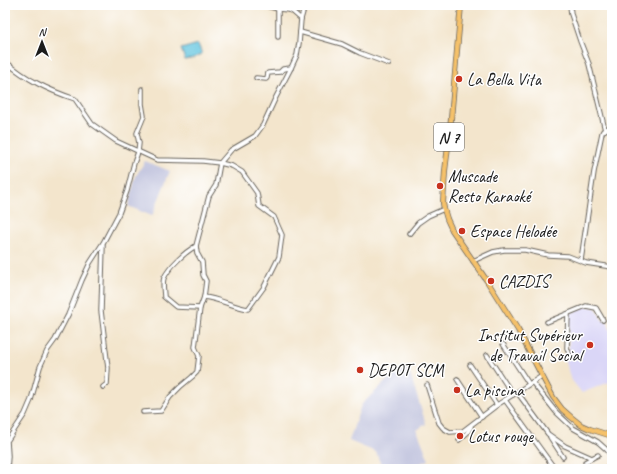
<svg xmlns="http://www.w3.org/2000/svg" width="617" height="474" font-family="Caveat,sans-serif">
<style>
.built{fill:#dad6f7}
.industrial{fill:#c0c2dd}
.water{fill:#61c4df;stroke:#3e707e}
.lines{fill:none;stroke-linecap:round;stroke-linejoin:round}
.minor-casing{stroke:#67625a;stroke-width:5.5}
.major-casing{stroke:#67625a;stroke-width:6}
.minor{stroke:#fff;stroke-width:3.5}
.major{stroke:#f5c16b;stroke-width:4.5}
.poi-dot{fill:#c8321e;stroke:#fff;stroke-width:1.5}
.labels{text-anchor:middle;stroke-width:3;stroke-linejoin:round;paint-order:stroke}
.shield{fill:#fff;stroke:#606060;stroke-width:1}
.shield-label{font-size:16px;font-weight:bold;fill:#1c1c1c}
.poi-label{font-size:17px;fill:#1c1c1c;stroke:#fff;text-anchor:start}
</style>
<rect width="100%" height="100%" fill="#fff"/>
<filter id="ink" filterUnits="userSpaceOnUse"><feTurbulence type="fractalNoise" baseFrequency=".025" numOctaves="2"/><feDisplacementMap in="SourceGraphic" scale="8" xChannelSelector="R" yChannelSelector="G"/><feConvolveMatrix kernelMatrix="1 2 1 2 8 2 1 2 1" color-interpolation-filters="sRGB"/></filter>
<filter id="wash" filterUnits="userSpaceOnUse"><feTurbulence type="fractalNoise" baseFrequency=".012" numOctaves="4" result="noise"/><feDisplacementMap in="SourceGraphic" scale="16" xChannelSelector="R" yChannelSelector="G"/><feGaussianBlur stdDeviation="0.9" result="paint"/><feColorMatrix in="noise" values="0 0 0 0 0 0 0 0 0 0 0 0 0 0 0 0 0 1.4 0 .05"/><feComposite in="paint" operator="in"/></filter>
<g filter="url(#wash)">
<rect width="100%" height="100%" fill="#f3e5cc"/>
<polygon class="built" points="586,306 596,308 602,320 607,321 612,336 612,381 582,393 570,378 564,354 569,353 569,314"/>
<g class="industrial">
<polygon points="145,161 170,171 152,216 128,206 136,176"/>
<polygon points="408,368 426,424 417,430 429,460 405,469 384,469 382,468 376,452 349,441 361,405 397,371"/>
</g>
<polygon class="water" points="198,44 202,54 194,58 185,60 181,49"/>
</g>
<g filter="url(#ink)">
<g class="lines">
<g class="minor-casing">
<g id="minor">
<polyline points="263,5 278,9 289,10 293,12 301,19"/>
<polyline points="278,5 278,37"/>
<polyline points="570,5 571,14 580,41 589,64 605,130"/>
<polyline points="300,32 342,44 360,53 389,64"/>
<path d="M5 61C27 80 48 90 75 99L92 124 116 141 157 160 203 161 220 163 232 166 242 172 257 193 259 206 274 217 282 235 279 257 264 287 248 309C232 306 219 299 204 297"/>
<polyline points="256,78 266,79 267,78 268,73 280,72 283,69 291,68"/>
<polyline points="409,234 418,223 428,216 444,209"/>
<path d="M196 246C185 252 169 267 164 278 162 283 164 292 164 297L176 307 200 308"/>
<polyline points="581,260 594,172 602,133 603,131 612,126"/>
<polyline points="473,261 493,252 504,250 525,250 548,255 568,256 586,263 612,267"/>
<polyline points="568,314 567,348 569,353"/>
<polyline points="547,322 586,306 596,308 603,320"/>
<polyline points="503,344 529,384"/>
<polyline points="487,355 513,395"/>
<polyline points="470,365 497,405"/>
<polyline points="457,379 482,417"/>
<polyline points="532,382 556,412 573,428 598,442 607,450 612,457"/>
<polyline points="427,385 439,423 443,428 450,432 463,431 497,405 542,376"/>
<polyline points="103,387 107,384 108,368 101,311 103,245"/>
<polyline points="517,392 548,434 565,446 592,458 585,462"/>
<polyline points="505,400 555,469"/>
<polyline points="143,412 161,411 170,397 180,387 192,377 197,372 199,356 195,347 200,308 204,297 206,281 203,275 202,262 197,253 196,246 209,196 216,185 220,163 231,150 255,136 263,125 275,99 291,68 297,55 299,43 301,19 305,5"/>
<polyline points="550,437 563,457"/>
<polyline points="459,440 467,433 471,427"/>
<polyline points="592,458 598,455"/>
<polyline points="7,469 8,456 7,441 25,414 31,400 40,367 47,351 55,340 68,315 82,280 90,263 103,243 119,213 127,191 134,163 138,152 139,143 137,133 144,116 142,104 142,89"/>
<polyline points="605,469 612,462"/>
</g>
</g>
<g class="major-casing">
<polyline id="major" points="461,5 450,130 445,171 443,203 444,209 447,219 452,230 487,281 518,330 553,397 562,409 571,417 581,425 590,429 612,436"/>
</g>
<use href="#minor" class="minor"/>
<use href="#major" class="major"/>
</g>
</g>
<g class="poi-dot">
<circle cx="459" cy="79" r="4"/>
<circle cx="440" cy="186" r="4"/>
<circle cx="462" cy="231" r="4"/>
<circle cx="491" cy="281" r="4"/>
<circle cx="590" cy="345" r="4"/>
<circle cx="360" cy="370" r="4"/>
<circle cx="457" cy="390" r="4"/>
<circle cx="460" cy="436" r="4"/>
</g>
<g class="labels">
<rect class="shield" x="434" y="123" width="30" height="28" rx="3"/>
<g class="shield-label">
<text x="449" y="143">N 7</text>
</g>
<g class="poi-label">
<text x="467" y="85">La Bella Vita</text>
<text x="448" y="182">Muscade<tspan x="448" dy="20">Resto Karaoké</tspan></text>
<text x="470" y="237">Espace Helodée</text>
<text x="499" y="287">CAZDIS</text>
<text x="582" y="341" text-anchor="end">Institut Supérieur<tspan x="582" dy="20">de Travail Social</tspan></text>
<text x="368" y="376">DEPOT SCM</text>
<text x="465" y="396">La piscina</text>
<text x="468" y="442">Lotus rouge</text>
</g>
</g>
<rect width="617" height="474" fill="none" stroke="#fff" stroke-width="20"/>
<g transform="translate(42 42)" stroke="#ffffff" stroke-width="3" paint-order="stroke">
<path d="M0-3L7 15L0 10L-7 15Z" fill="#1c1c1c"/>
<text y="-6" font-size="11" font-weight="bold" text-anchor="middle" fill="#1c1c1c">N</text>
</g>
</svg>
